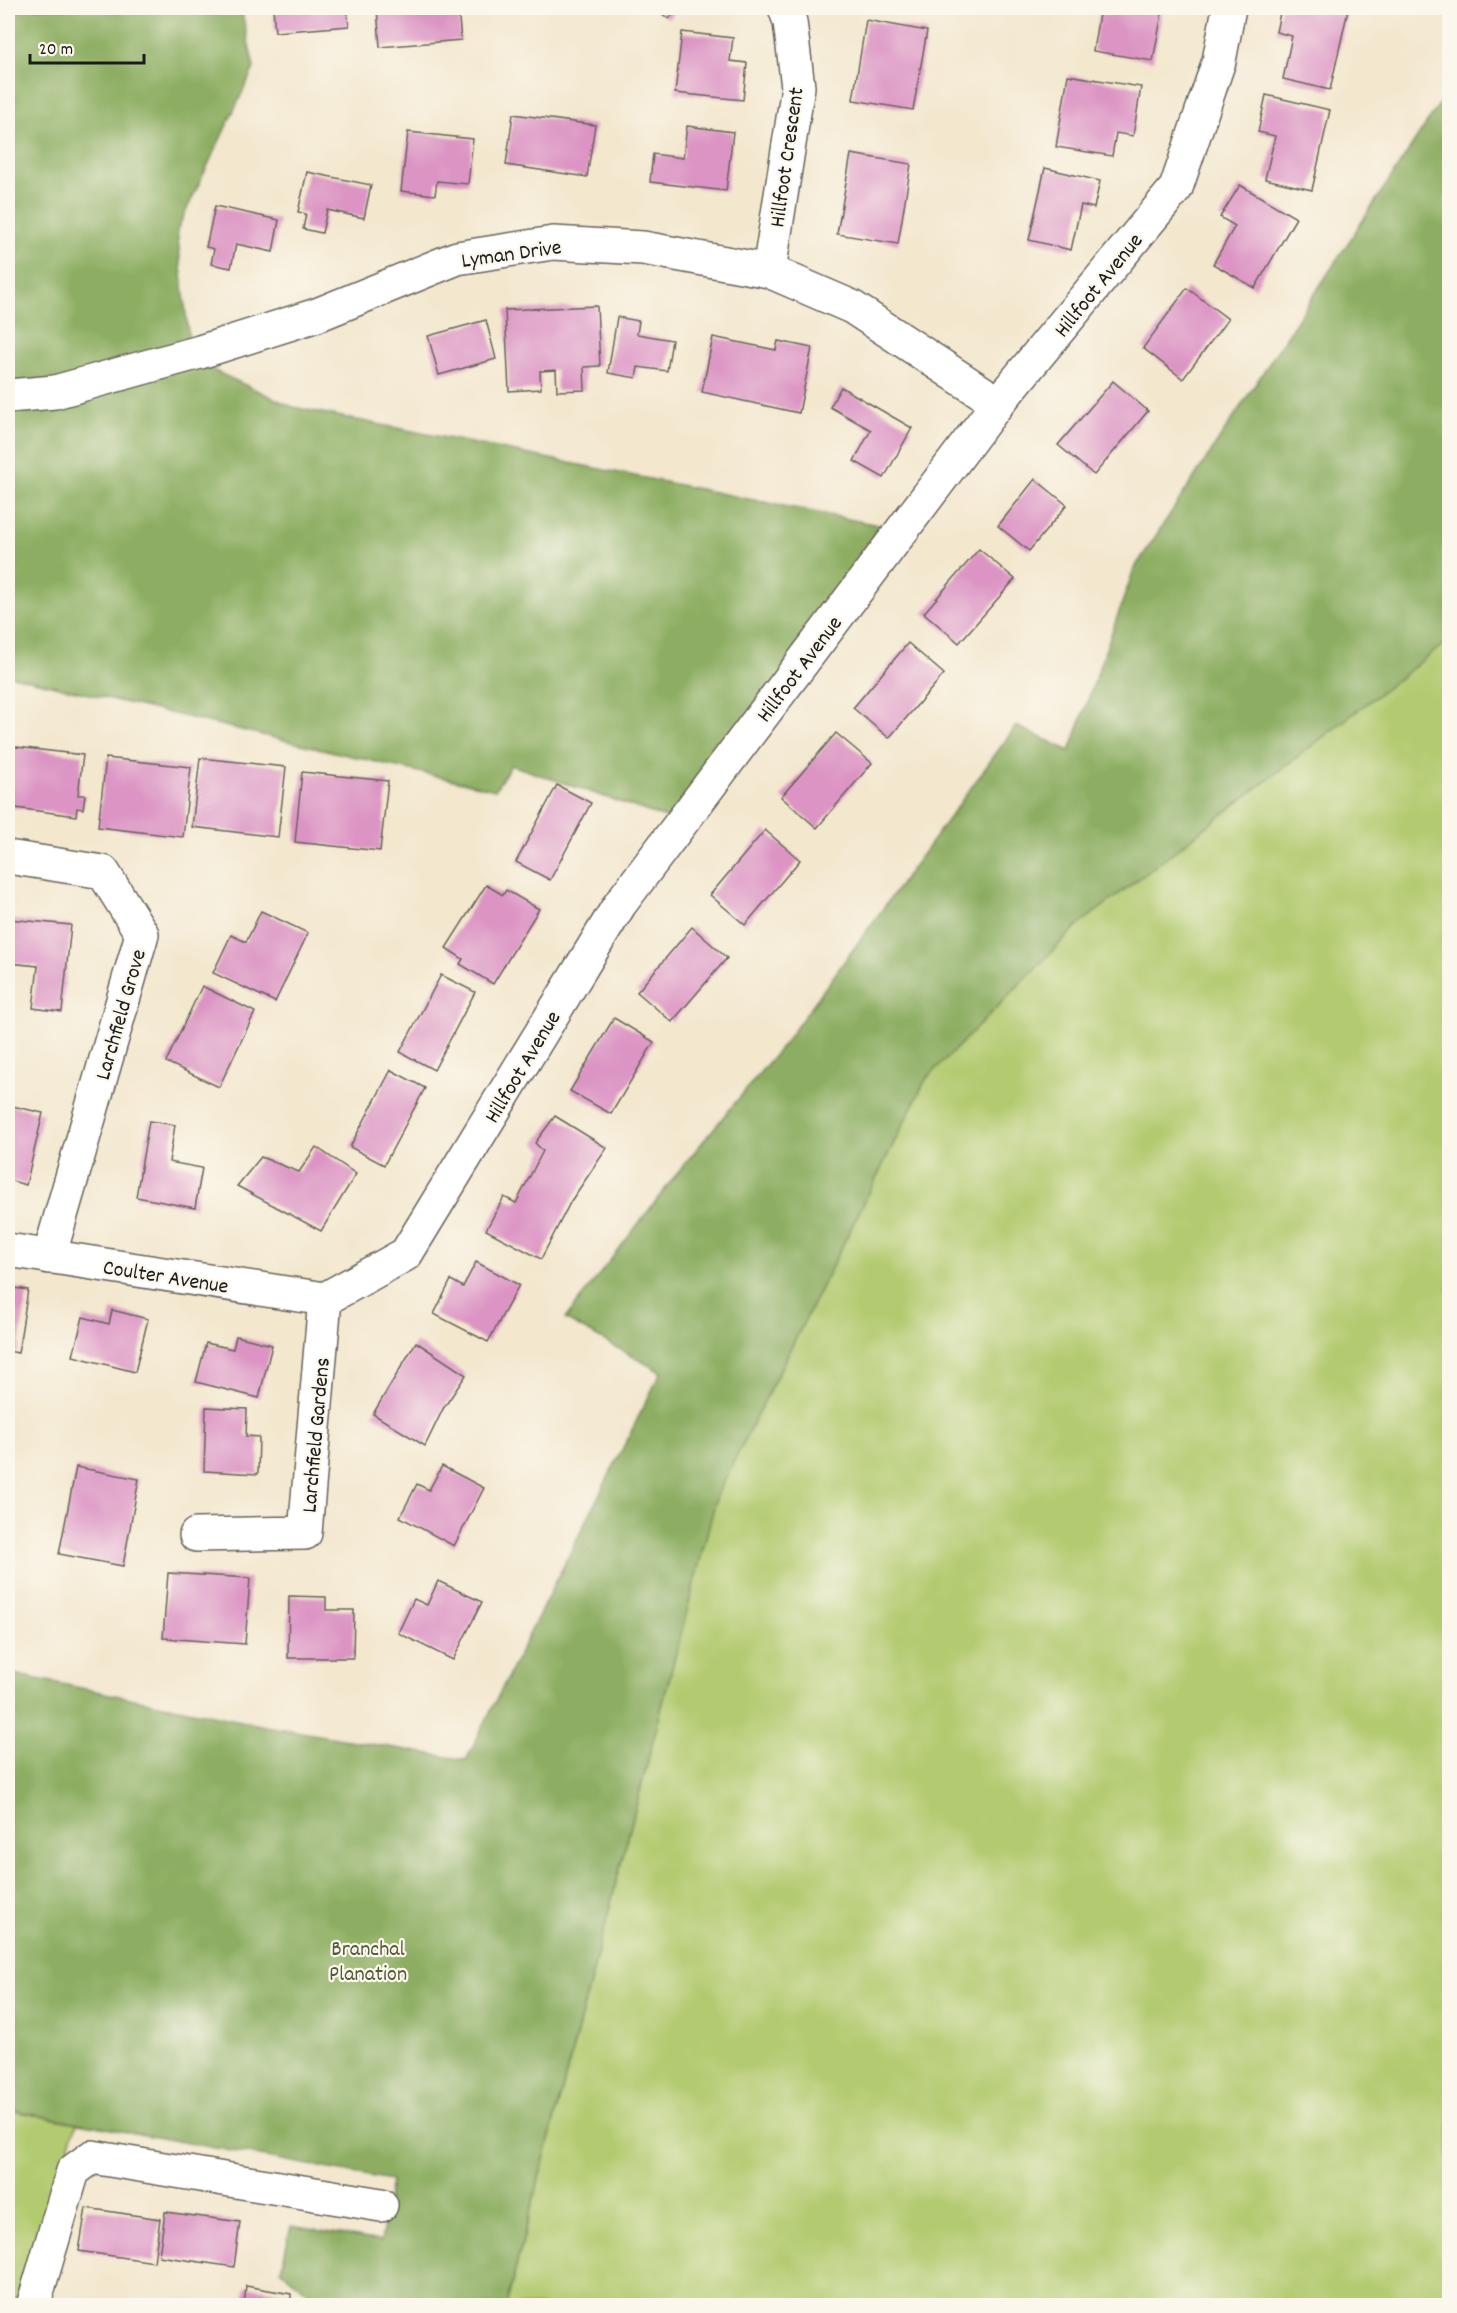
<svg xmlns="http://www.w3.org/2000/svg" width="1457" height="2313" font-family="Dekko,sans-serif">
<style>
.green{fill:#b2ca6f;stroke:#677346;stroke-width:1.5}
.forest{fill:#8dae62;stroke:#54653f;stroke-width:1.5}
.building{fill:#dc94c4}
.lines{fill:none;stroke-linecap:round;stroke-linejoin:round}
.minor-casing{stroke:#67635a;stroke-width:36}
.minor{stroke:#fff;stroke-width:33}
.labels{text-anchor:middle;stroke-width:4.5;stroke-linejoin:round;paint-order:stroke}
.street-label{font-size:22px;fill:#1c1c1c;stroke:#fbf7ec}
.park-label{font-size:22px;fill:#505939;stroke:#fbf7ec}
</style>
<rect width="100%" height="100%" fill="#fbf7ec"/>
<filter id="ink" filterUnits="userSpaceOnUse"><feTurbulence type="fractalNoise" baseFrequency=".0167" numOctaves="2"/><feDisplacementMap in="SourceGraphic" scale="12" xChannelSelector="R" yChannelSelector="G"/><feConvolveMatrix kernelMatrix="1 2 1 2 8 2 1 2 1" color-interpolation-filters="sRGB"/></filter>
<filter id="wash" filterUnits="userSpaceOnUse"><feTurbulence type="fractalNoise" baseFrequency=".008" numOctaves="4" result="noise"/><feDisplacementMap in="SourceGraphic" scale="24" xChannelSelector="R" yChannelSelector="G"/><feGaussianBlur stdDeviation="1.35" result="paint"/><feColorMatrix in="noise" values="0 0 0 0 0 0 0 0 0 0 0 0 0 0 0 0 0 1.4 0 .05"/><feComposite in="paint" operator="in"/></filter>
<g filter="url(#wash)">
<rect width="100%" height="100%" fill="#f3e7ce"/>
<g class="green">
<polygon points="1449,640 1449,2305 506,2306 717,1495 926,1079 1076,927"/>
<polygon points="8,2110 77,2123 17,2299 8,2297"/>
</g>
<g class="forest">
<polygon points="8,8 241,8 254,68 177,230 191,360 293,407 903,530 681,823 511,765 495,790 8,675"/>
<polygon points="1449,89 1449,640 1076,927 926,1079 717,1495 506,2305 323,2305 281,2270 291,2226 381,2241 391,2180 8,2110 8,1673 265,1726 466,1760 661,1372 565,1319 682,1167 787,1040 1016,726 1070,751 1134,569"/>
</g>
<g id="blocks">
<g class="building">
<polygon points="273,8 347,8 349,26 275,32"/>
<polygon points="377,8 458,8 461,40 380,47"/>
<polygon points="654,8 678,8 669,19"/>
<polygon points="1100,8 1163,8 1153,61 1093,51"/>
<polygon points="1281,8 1336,8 1348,10 1330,90 1283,79 1292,36 1276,32"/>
<polygon points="866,20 927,31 913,110 853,100"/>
<polygon points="682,32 733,38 730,61 747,63 743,100 675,93"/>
<polygon points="1068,75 1141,87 1133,136 1116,133 1112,156 1056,147"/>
<polygon points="1266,95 1330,110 1312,190 1265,179 1275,136 1258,132"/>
<polygon points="513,114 595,125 587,177 506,165"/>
<polygon points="687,126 733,132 726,191 650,182 653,154 683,158"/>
<polygon points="408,132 473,139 468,184 437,181 435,195 401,191"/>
<polygon points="851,154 911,164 898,244 837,234"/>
<polygon points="1045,168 1100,181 1094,208 1081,205 1071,250 1029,240"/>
<polygon points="307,172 371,185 364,218 327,210 322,233 303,229 306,214 298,212"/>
<polygon points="1240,185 1296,218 1255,288 1213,264 1235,226 1220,217"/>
<polygon points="215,206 279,220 273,252 236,244 231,268 211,264 214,249 206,247"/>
<polygon points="1187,288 1228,319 1183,379 1143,348"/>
<polygon points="597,306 600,366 584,367 585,390 557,391 556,370 540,371 541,389 509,391 505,310"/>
<polygon points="617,317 639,321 637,334 672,340 667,371 638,367 636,378 608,373"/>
<polygon points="486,320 496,359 439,375 428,336"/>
<polygon points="713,337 776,350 778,341 812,348 799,413 702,392"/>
<polygon points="1113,381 1148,411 1094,475 1058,445"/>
<polygon points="841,387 912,428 884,478 854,461 871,430 830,407"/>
<polygon points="1035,479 1067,505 1029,551 998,526"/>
<polygon points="979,549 1015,579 959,643 924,613"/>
<polygon points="908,643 944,674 889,738 853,708"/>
<polygon points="836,733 872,763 817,828 781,797"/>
<polygon points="8,746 83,755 78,795 85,795 83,809 77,808 76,816 8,807"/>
<polygon points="106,758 191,767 183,837 98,827"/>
<polygon points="200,758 286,767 278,837 192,827"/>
<polygon points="302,772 388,781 380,851 295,842"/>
<polygon points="557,785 591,803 550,880 516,862"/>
<polygon points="765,830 800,860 745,925 710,895"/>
<polygon points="486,885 503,895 506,890 539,909 493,984 460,964 463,959 446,948"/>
<polygon points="261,911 308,933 275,1002 213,973 231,935 246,942"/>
<polygon points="8,919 71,925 62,1012 33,1008 38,966 8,963"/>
<polygon points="692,927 727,958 672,1022 637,992"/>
<polygon points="441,975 475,992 434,1070 400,1052"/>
<polygon points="202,986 255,1012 219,1087 166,1062"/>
<polygon points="614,1018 654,1042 611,1114 570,1091"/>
<polygon points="391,1070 425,1088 384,1165 350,1147"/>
<polygon points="8,1105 43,1113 26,1185 8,1180"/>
<polygon points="555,1116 607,1148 571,1201 541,1259 486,1230 504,1197 516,1203 543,1151 535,1143"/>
<polygon points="149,1121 175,1125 169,1162 202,1168 195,1208 136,1197"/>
<polygon points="316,1147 356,1174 321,1231 237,1186 261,1157 299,1172"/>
<polygon points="476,1262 519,1285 488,1342 434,1314 451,1280 463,1287"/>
<polygon points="8,1287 28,1290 18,1353 8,1351"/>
<polygon points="112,1310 148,1319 135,1372 73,1356 83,1317 109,1324"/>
<polygon points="236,1336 272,1345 259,1398 196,1382 206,1343 233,1349"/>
<polygon points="416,1342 466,1375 443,1409 425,1446 373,1414"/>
<polygon points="206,1407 247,1409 246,1436 259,1437 258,1474 204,1471"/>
<polygon points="442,1466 484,1488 454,1546 400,1517 417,1484 429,1490"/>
<polygon points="76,1467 139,1479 123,1566 59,1554"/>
<polygon points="168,1573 250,1578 245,1644 163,1638"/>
<polygon points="438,1581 482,1602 453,1660 398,1633 414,1599 427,1605"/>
<polygon points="289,1596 326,1597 326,1610 354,1610 353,1658 288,1658"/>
<polygon points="86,2208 160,2219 154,2262 79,2251"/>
<polygon points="165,2212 240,2222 234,2267 159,2256"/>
<polygon points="246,2286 291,2294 291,2306 244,2306"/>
</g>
</g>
</g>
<g filter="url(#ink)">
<use href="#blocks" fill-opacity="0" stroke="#67635a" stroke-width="1.5"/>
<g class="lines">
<g class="minor-casing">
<g id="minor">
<polyline points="769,271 798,87 790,22 785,8"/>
<polyline points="8,396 55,392 200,352 317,315 457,258 553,243 643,248 769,271 852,307 998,403"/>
<polyline points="8,857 103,872 142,934 49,1257"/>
<polyline points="8,1250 325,1299"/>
<polyline points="325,1299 406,1254 620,904 998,403 1176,188 1219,61 1229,8"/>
<polyline points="196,1535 305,1533 325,1299"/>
<polyline points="33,2306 73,2171 92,2157 381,2205"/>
</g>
</g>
<use href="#minor" class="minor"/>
</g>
</g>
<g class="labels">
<g class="street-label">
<text transform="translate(785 157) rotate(-82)" y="8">Hillfoot Crescent</text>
<text transform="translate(511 252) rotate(-8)" y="8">Lyman Drive</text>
<text transform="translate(1097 284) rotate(-51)" y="8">Hillfoot Avenue</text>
<text transform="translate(798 668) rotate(-53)" y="8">Hillfoot Avenue</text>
<text transform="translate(119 1014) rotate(-74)" y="8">Larchfield Grove</text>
<text transform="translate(521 1066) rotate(-59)" y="8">Hillfoot Avenue</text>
<text transform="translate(166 1275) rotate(9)" y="8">Coulter Avenue</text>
<text transform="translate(314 1435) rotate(-85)" y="8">Larchfield Gardens</text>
</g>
<g class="park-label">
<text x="368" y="1955">Branchal<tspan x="368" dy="25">Planation</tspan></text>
</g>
</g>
<rect width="1457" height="2313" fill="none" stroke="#fbf7ec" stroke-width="30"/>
<path d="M30 54v9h114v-9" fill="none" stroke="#1c1c1c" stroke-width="3"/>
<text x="39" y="54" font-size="18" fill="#1c1c1c" stroke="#fbf7ec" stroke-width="4.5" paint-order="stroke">20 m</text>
</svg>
